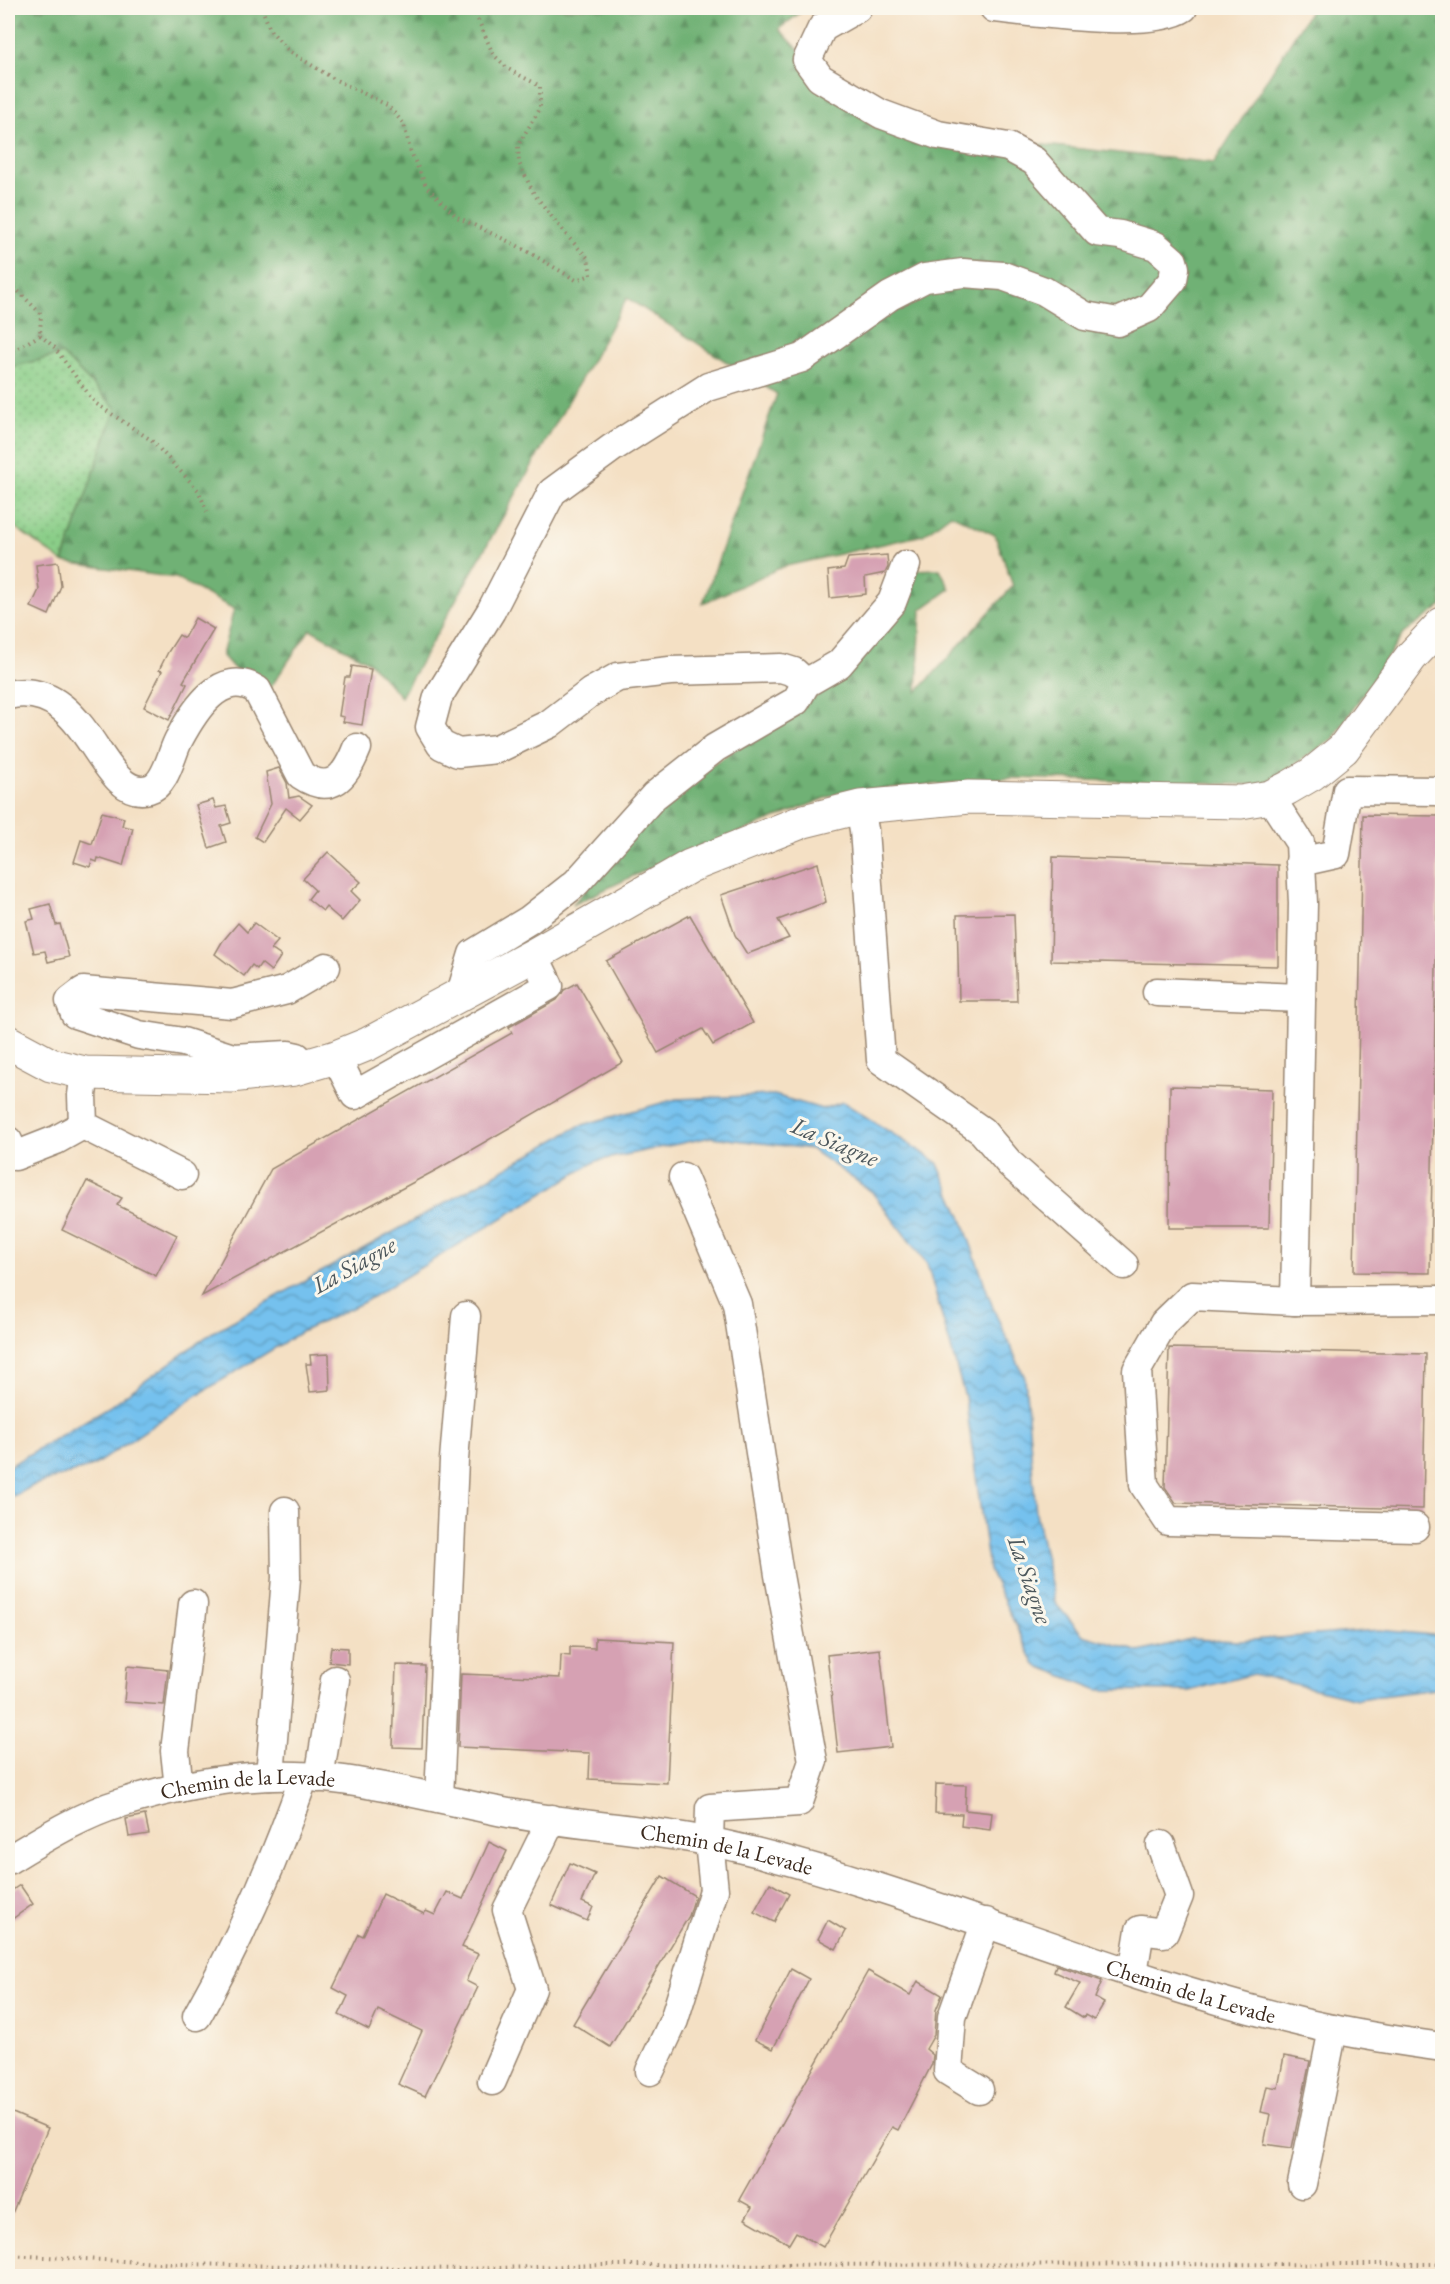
<svg xmlns="http://www.w3.org/2000/svg" width="1450" height="2284" font-family="'EB Garamond',serif">
<style>
.grass{fill:url(#grass-dots);stroke:#627c53;stroke-width:1.5}
.forest{fill:url(#forest-firs);stroke:#556e49;stroke-width:1.5}
.water{fill:url(#water-waves);stroke:#587686;stroke-width:1.5}
.building{fill:#d6a1b3}
.lines{fill:none;stroke-linecap:round;stroke-linejoin:round}
.minor-casing{stroke:#988571;stroke-width:31}
.major-casing{stroke:#988571;stroke-width:35}
.path{stroke:#988571;stroke-width:4;stroke-dasharray:1.5 4.5;stroke-linecap:butt}
.minor{stroke:#fff;stroke-width:28}
.major{stroke:#fff;stroke-width:33}
.labels{text-anchor:middle;stroke-width:6;stroke-linejoin:round;paint-order:stroke}
.street-label{font-size:22px;fill:#3b2a1e;stroke:#fbf7ec}
.water-label{font-size:24px;font-style:italic;fill:#4c575c;stroke:#fbf7ec}
</style>
<defs>
<pattern id="grass-dots" width="8" height="8" patternUnits="userSpaceOnUse" patternTransform="scale(1.5)"><rect width="8" height="8" fill="#8ace88"/><path d="M2 2h.1M6 6h.1" fill="none" stroke="#72a76f" stroke-width="1.8" stroke-linecap="round"/></pattern>
<pattern id="forest-firs" width="22" height="20" patternUnits="userSpaceOnUse" patternTransform="scale(1.5)"><rect width="22" height="20" fill="#6fb174"/><path d="M5 1l3.5 6h-7zM16 11l3.5 6h-7z" fill="#5c905f"/></pattern>
<pattern id="water-waves" width="16" height="10" patternUnits="userSpaceOnUse" patternTransform="scale(1.5)"><rect width="16" height="10" fill="#74c1ee"/><path d="M0 5q4-4 8 0t8 0" fill="none" stroke="#609dc0"/></pattern>
</defs>
<rect width="100%" height="100%" fill="#fbf7ec"/>
<filter id="ink" filterUnits="userSpaceOnUse"><feTurbulence type="fractalNoise" baseFrequency=".0167" numOctaves="2"/><feDisplacementMap in="SourceGraphic" scale="12" xChannelSelector="R" yChannelSelector="G"/><feConvolveMatrix kernelMatrix="1 2 1 2 8 2 1 2 1" color-interpolation-filters="sRGB"/></filter>
<filter id="wash" filterUnits="userSpaceOnUse"><feTurbulence type="fractalNoise" baseFrequency=".008" numOctaves="4" result="noise"/><feDisplacementMap in="SourceGraphic" scale="24" xChannelSelector="R" yChannelSelector="G"/><feGaussianBlur stdDeviation="1.35" result="paint"/><feColorMatrix in="noise" values="0 0 0 0 0 0 0 0 0 0 0 0 0 0 0 0 0 1.4 0 .05"/><feComposite in="paint" operator="in"/></filter>
<g filter="url(#wash)">
<rect width="100%" height="100%" fill="#f4e0c4"/>
<polygon class="grass" points="62,354 116,408 63,562 8,522 8,368"/>
<polygon class="forest" points="8,8 806,8 779,29 873,127 1214,163 1312,8 1442,8 1442,606 1403,634 1333,739 1264,785 1013,778 841,792 646,870 572,905 640,829 707,768 831,687 902,604 912,570 940,569 950,589 921,610 917,692 1013,586 995,535 951,514 923,535 782,567 703,603 777,394 627,298 401,697 369,662 310,629 262,700 222,655 234,609 176,578 63,562 116,408 62,354 8,368"/>
<polygon class="water" points="774,1095 822,1109 843,1102 937,1162 962,1219 993,1308 1025,1378 1036,1514 1055,1603 1083,1635 1140,1652 1190,1639 1240,1641 1379,1630 1442,1636 1442,1688 1357,1699 1253,1674 1189,1691 1099,1690 1035,1665 989,1570 965,1397 927,1264 872,1192 811,1149 711,1137 596,1161 364,1302 301,1332 199,1394 93,1466 34,1485 8,1500 8,1467 112,1405 213,1332 442,1205 579,1126 676,1099"/>
<g id="blocks">
<g class="building">
<polygon points="887,555 888,567 885,573 865,577 866,594 830,598 828,571 844,569 848,558"/>
<polygon points="58,562 61,586 49,615 31,607 39,590 36,565"/>
<polygon points="195,618 214,629 183,682 187,684 169,720 144,707 162,671 159,670 168,652 179,635 184,638"/>
<polygon points="352,666 371,669 362,725 343,722 344,717 339,716 345,677 350,677"/>
<polygon points="279,768 287,783 289,798 299,796 312,805 300,819 286,808 263,842 255,837 271,804 266,772"/>
<polygon points="213,800 216,808 226,806 231,823 221,826 226,842 209,848 196,805"/>
<polygon points="102,812 124,818 122,826 133,828 123,866 98,858 97,862 92,860 90,867 74,862 81,840 92,844"/>
<polygon points="1363,815 1439,816 1430,1273 1354,1272"/>
<polygon points="328,852 361,882 351,891 360,900 342,921 326,907 323,911 308,899 315,890 303,879"/>
<polygon points="1053,857 1278,865 1278,966 1051,961"/>
<polygon points="818,863 826,902 778,920 789,938 747,954 735,935 721,895"/>
<polygon points="50,904 56,925 60,924 69,957 48,962 45,951 34,953 26,921 34,919 31,909"/>
<polygon points="1014,914 1017,1001 959,1001 957,915"/>
<polygon points="690,915 753,1023 713,1045 703,1029 658,1053 606,961"/>
<polygon points="238,923 247,932 254,923 278,941 271,949 281,956 271,971 261,963 257,969 252,965 244,976 215,954 222,942"/>
<polygon points="577,983 623,1062 438,1169 202,1296 271,1169 512,1033 509,1027 557,1000 564,990"/>
<polygon points="1170,1086 1272,1089 1269,1228 1169,1228"/>
<polygon points="87,1181 122,1198 117,1205 177,1235 156,1276 62,1230"/>
<polygon points="1169,1348 1426,1354 1423,1509 1176,1503 1165,1487"/>
<polygon points="329,1354 330,1390 310,1392 306,1364 311,1364 310,1355"/>
<polygon points="595,1638 674,1642 667,1783 589,1779 590,1753 458,1747 461,1674 560,1678 561,1655 570,1656 570,1647 595,1648"/>
<polygon points="331,1647 348,1648 348,1664 329,1662"/>
<polygon points="880,1649 891,1747 838,1753 827,1655"/>
<polygon points="396,1665 425,1666 422,1748 393,1747"/>
<polygon points="127,1666 168,1670 164,1705 124,1702"/>
<polygon points="936,1784 966,1785 965,1810 992,1813 990,1830 961,1826 962,1814 935,1813"/>
<polygon points="145,1815 149,1834 129,1837 126,1819"/>
<polygon points="489,1842 507,1851 462,1947 478,1954 466,1981 478,1987 425,2096 398,2084 422,2031 378,2010 369,2030 339,2015 348,1996 333,1988 359,1934 363,1936 383,1894 424,1914 426,1911 435,1915 447,1892 463,1899"/>
<polygon points="570,1863 595,1874 582,1902 593,1907 587,1921 551,1905"/>
<polygon points="662,1876 695,1896 689,1916 610,2047 573,2024"/>
<polygon points="770,1883 789,1894 774,1922 754,1912"/>
<polygon points="20,1885 33,1904 8,1922 8,1893"/>
<polygon points="828,1920 846,1931 836,1949 818,1939"/>
<polygon points="1056,1965 1102,1981 1095,1998 1104,2003 1094,2020 1085,2015 1084,2018 1066,2007 1080,1983 1054,1972"/>
<polygon points="791,1969 809,1979 773,2049 755,2040"/>
<polygon points="868,1971 910,1995 918,1981 942,1995 936,2010 934,2035 926,2049 933,2055 932,2064 898,2130 892,2127 823,2247 796,2232 789,2244 745,2219 752,2207 739,2200"/>
<polygon points="1284,2056 1310,2061 1292,2148 1264,2144 1270,2114 1261,2112 1267,2086 1278,2088"/>
<polygon points="8,2111 48,2128 8,2223"/>
</g>
</g>
</g>
<g filter="url(#ink)">
<use href="#blocks" fill-opacity="0" stroke="#988571" stroke-width="1.5"/>
<g class="lines">
<g class="minor-casing">
<g id="minor">
<path d="M994 8C1035 12 1152 29 1183 8"/>
<polyline points="806,683 839,664 892,602 906,565"/>
<path d="M8 695C90 677 99 803 149 789 167 784 171 753 179 739 194 711 221 667 257 690L301 775C332 796 346 776 357 748"/>
<polyline points="1270,797 1300,843 1303,903 1295,1301 1442,1300"/>
<polyline points="860,807 864,830 881,1060 982,1131 1010,1164 1124,1265"/>
<polyline points="1300,862 1336,854 1347,790 1437,791"/>
<polyline points="1157,992 1301,998"/>
<polyline points="461,993 473,954 529,920 576,883 654,796 715,748 796,701 806,683 794,672 781,668 670,671 618,677 591,692 549,724 497,749 458,753 441,745 430,727 438,697 491,611 552,492 612,448 708,387 802,358 890,296 925,278 963,273 1003,276 1044,291 1085,316 1118,322 1149,308 1173,280 1175,268 1173,261 1156,246 1120,235 1097,232 1034,161 1008,147 938,135 881,114 820,78 807,60 822,28 857,8"/>
<polyline points="297,1057 288,1055 233,1058 183,1042 139,1035 75,1014 70,1001 83,991 232,1004 287,990 326,967"/>
<polyline points="336,1057 355,1095 549,986 534,955"/>
<polyline points="83,1125 182,1175"/>
<polyline points="8,1141 15,1156 56,1140 83,1125 82,1095 85,1073"/>
<polyline points="1295,1301 1192,1296 1164,1323 1137,1370 1144,1485 1168,1521 1415,1527"/>
<polyline points="270,1776 286,1578 285,1511"/>
<polyline points="319,1778 335,1680"/>
<polyline points="179,1788 175,1751 193,1604"/>
<polyline points="439,1798 454,1460 466,1316"/>
<path id="s1" d="M8 1860C43 1839 81 1815 121 1803 188 1782 264 1770 335 1779 392 1786 447 1801 503 1812 581 1827 662 1829 739 1848 926 1893 1102 1973 1288 2019 1339 2032 1391 2040 1442 2047"/>
<polyline points="1133,1973 1140,1930 1164,1933 1179,1896 1161,1845"/>
<path d="M197 2016C240 1940 275 1860 304 1777"/>
<polyline points="650,2071 674,2020 714,1890 709,1842 710,1808 799,1802 813,1761 779,1575 737,1304 683,1177"/>
<polyline points="492,2081 532,1989 507,1910 552,1819"/>
<polyline points="979,2090 948,2071 952,2017 986,1922"/>
<polyline points="1302,2184 1333,2029"/>
</g>
</g>
<g class="major-casing">
<polyline id="major" points="8,1042 51,1065 85,1073 231,1076 295,1069 336,1057 368,1044 534,955 690,866 804,821 860,807 969,797 1241,802 1270,797 1288,788 1312,774 1343,749 1411,657 1442,624"/>
</g>
<g class="path">
<polyline points="262,8 270,30 290,52 336,80 387,105 404,124 410,150 426,186 457,217 516,245 576,280 591,275 588,258 568,237 534,194 519,163 518,145 540,109 540,86 508,69 493,54 473,8"/>
<polyline points="8,277 12,285 41,314 40,335"/>
<polyline points="40,335 54,347 95,403 151,440 198,490 208,513"/>
<polyline points="8,354 40,335"/>
<polyline points="8,2255 179,2264 461,2269 606,2265 1442,2264"/>
</g>
<use href="#minor" class="minor"/>
<use href="#major" class="major"/>
</g>
</g>
<g class="labels">
<g class="street-label">
<text dy="8" stroke="none"><textPath href="#s1" startOffset="256">Chemin de la Levade</textPath></text>
<text dy="8" stroke="none"><textPath href="#s1" startOffset="742">Chemin de la Levade</textPath></text>
<text dy="8" stroke="none"><textPath href="#s1" startOffset="1228">Chemin de la Levade</textPath></text>
</g>
<g class="water-label">
<text transform="translate(835 1142) rotate(23)" y="8">La Siagne</text>
<text transform="translate(354 1265) rotate(-29)" y="8">La Siagne</text>
<text transform="translate(1030 1580) rotate(71)" y="8">La Siagne</text>
</g>
</g>
<rect width="1450" height="2284" fill="none" stroke="#fbf7ec" stroke-width="30"/>
</svg>
